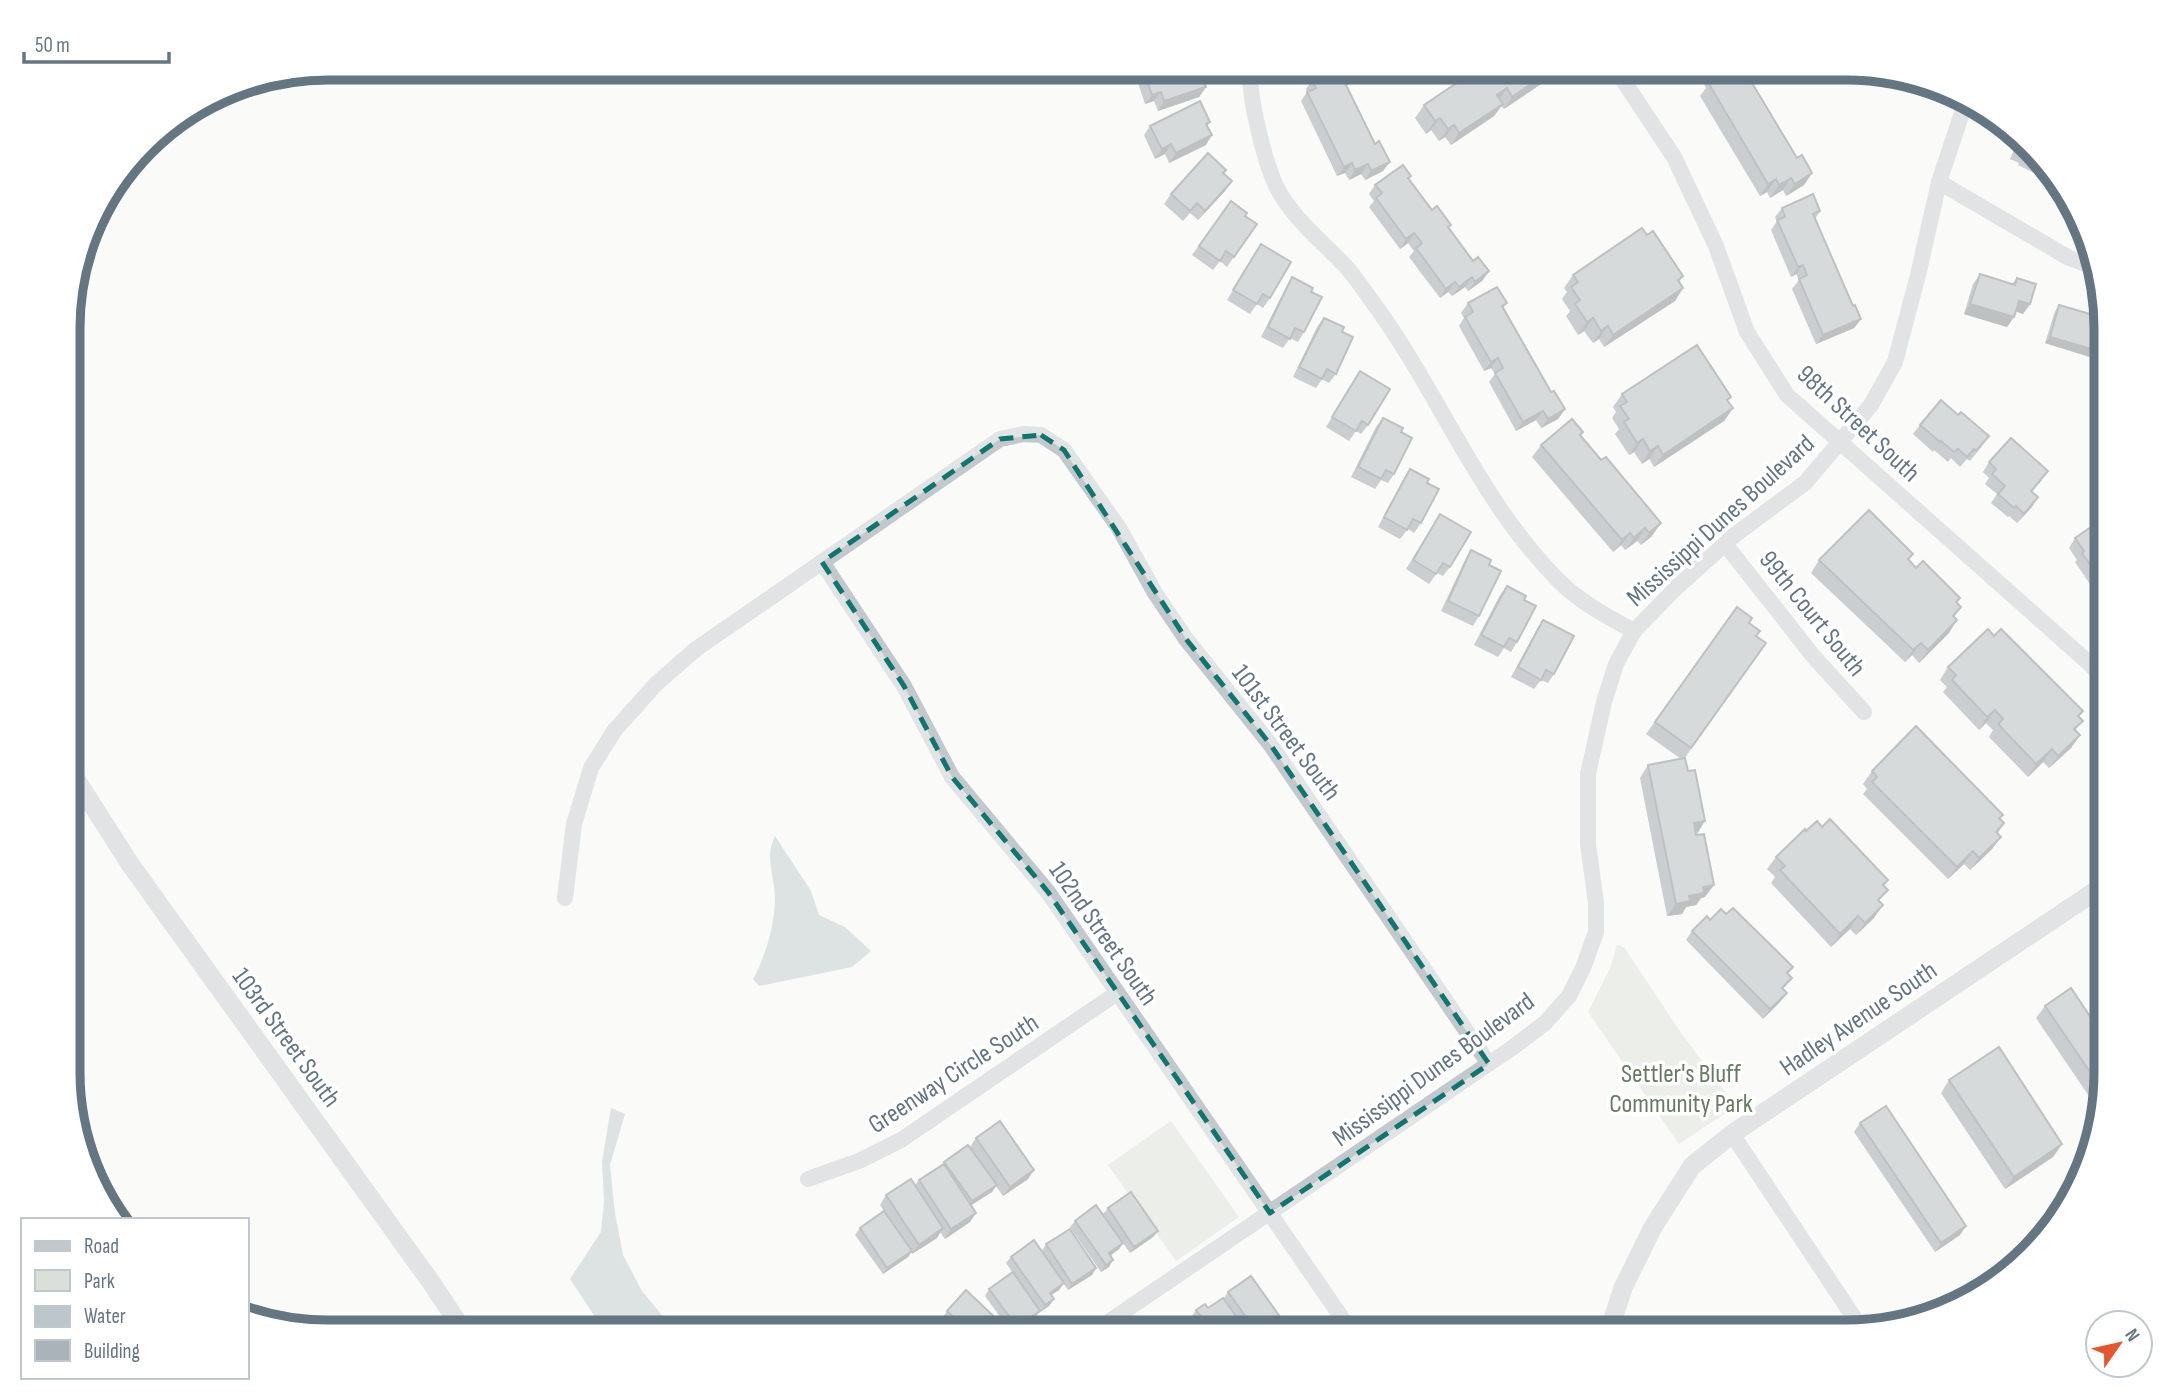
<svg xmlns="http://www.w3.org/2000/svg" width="2175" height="1400" font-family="'Sofia Sans Condensed',sans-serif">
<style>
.green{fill:#dadfd7}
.water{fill:#bbc7cb}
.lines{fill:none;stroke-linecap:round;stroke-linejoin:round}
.minor{stroke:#c3c8cc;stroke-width:16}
.tertiary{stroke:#c3c8cc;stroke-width:19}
.wall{fill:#929a9f}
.shaded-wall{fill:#777d82}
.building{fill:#aab3b9;stroke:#777d82;stroke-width:2}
.marked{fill:none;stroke:#0f766e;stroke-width:5;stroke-dasharray:14 9;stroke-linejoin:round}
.labels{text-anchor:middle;stroke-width:7;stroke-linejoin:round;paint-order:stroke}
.street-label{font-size:26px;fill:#657683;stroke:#fff}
.park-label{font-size:26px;fill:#687a64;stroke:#fff}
.rim{fill:none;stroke:#657683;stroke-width:9}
</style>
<rect width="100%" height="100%" fill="#fafaf8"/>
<g class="green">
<polygon points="1617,945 1624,947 1681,1033 1736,1106 1679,1144 1588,1012 1610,968"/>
<polygon points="1171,1121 1239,1217 1176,1261 1108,1165"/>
</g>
<g class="water">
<path d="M775 836 811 891 819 915 845 927 871 951 852 967 759 986 753 979C766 956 774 926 775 900 775 877 764 857 775 836Z"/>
<polygon points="611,1108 625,1114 610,1165 615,1213 623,1255 642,1291 670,1325 679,1332 605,1332 570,1279 601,1232 604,1201 602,1161"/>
</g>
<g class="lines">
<g class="minor">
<path d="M1251 68C1247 94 1265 162 1276 186 1293 220 1325 243 1349 270 1358 281 1366 293 1374 304 1440 394 1479 501 1559 581 1580 602 1608 617 1634 631"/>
<polyline points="1615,68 1674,157 1716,246 1747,332 1787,395 2090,664 2106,682"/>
<polyline points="1939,182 2069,258 2092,266"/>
<polyline points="1725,544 1814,657 1864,712"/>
<polyline points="822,562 904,686 952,777 1048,892 1351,1331"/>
<polyline points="2090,664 2106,652"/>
<polyline points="565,898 574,824 591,768 614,731 656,684 696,649 1000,439 1024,434 1041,435 1064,450 1119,528 1155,593 1186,639 1270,744 1489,1064"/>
<polyline points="1732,1134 1863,1331"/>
<polyline points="808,1179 859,1161 901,1140 1117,993"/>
<path d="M2059 1220C2058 1203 2063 1193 2078 1186"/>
<polyline points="1095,1331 1512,1048 1545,1023 1569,996 1583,968 1596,932 1596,903 1588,844 1588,774 1604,702 1616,664 1634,631 1677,587 1736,534 1805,483 1871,405 1895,362 1918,275 1939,182 1963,110 1968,102"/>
</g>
<g class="tertiary">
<polyline points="70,770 130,864 433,1285 464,1332"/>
<polyline points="1609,1331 1623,1288 1653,1227 1692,1166 1732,1134 2106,884"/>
</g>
</g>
<g class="wall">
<polygon points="1323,69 1347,88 1383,171 1365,180 1361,174 1349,180 1345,173 1337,176 1301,101 1307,92 1306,89 1312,80 1317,78"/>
<polygon points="1752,69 1747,75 1797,158 1812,173 1804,185 1786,196 1783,190 1770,198 1767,192 1760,196 1700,96 1706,88 1703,82 1712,70"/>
<polygon points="1143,70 1206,87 1199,97 1158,111 1154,101 1145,104 1137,80"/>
<polygon points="1547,80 1504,109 1501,106 1494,116 1451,145 1445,137 1439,141 1431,130 1426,134 1415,118 1424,105"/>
<polygon points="1210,122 1207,126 1206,145 1169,163 1165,154 1155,159 1144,135 1150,126"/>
<polygon points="2018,141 2054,179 2052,182 2018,165 2019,163 2010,159"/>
<polygon points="1226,170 1223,174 1232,181 1225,191 1198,220 1190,213 1183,221 1164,204 1171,194"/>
<polygon points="1411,176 1409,179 1432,210 1449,228 1473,261 1489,271 1482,281 1468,291 1465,287 1452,296 1448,292 1440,298 1409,257 1414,251 1408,243 1400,249 1369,207 1374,201 1369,194 1375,185"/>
<polygon points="1231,201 1245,216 1257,224 1227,267 1220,261 1213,270 1192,255"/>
<polygon points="1782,208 1820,211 1815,219 1853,306 1861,319 1854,328 1816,344 1792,289 1799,280 1796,274 1791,277 1771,230 1777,221 1775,217"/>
<polygon points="1647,235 1683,276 1679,282 1683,288 1675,301 1604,347 1599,339 1593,343 1584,331 1578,335 1566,316 1570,311 1562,299 1567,292 1564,288 1573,275"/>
<polygon points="1261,244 1270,298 1263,308 1257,304 1250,314 1227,300"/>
<polygon points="1980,274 2012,284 2017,278 2030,304 2023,314 2015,311 2014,317 2007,327 1964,314 1973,284"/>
<polygon points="1292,277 1311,292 1304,332 1298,342 1290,338 1283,348 1261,337 1286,287"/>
<polygon points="1468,303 1507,303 1503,308 1551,392 1565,409 1558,419 1541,428 1536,420 1516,431 1489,382 1495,374 1491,368 1484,371 1459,326 1464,318 1461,313"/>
<polygon points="2059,305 2090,357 2045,343 2055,311"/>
<polygon points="1324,318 1342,332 1336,374 1329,383 1322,379 1316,388 1293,377 1317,327"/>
<polygon points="1360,371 1368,425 1361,434 1356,431 1349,441 1326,427"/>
<polygon points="1622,394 1728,401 1733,408 1724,421 1654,467 1649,459 1642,464 1634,452 1629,455 1615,434 1619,429 1612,418 1616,412 1613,407"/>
<polygon points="1383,418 1401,432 1394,474 1388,483 1381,480 1375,489 1351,477 1376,427"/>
<polygon points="1920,425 1982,446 1970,461 1967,459 1960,467 1951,458 1948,462 1934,450 1933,452 1913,434"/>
<polygon points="1583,432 1580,435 1652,536 1641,545 1637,541 1625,550 1621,545 1613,552 1532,457 1541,445"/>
<polygon points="1989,462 2042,480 2032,492 2032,507 2017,523 2009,516 2008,517 1991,503 1997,494 1985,484 1989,478 1983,472"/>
<polygon points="1410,469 1427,483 1421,523 1414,533 1408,529 1400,539 1378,527 1404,478"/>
<polygon points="1440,514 1450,567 1443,576 1437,573 1429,584 1406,569"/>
<polygon points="2106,517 2106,581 2094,590 2075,562 2077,560 2069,548 2075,538"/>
<polygon points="1471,550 1489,565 1479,616 1473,626 1441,611 1465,560"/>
<polygon points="1913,554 1909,560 1961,607 1954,617 1949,633 1919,663 1912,655 1905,662 1811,573 1819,560"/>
<polygon points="1507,586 1517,642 1511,652 1504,648 1498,657 1474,645 1500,595"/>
<polygon points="1737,607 1749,623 1756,636 1766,643 1684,759 1705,897 1701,898 1696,905 1686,907 1682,914 1667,916 1640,778 1648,765 1681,759 1646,734"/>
<polygon points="1543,620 1554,674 1548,683 1541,680 1534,689 1511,677 1537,629"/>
<polygon points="1994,636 2083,711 2079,717 2076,731 2080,735 2071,748 2049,768 2043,762 2028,777 1989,737 1993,730 1986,723 1979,730 1943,692 1947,687 1940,680 1948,667"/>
<polygon points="1872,771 2003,815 2000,819 2004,823 1998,833 1992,849 1970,870 1964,864 1948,879 1863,794 1867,789 1863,784"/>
<polygon points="1822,827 1888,880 1884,886 1874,918 1856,935 1850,929 1831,947 1771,883 1775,877 1767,869 1776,857 1806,831"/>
<polygon points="1726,914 1793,967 1788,974 1792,978 1783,989 1780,1002 1763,1019 1686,940 1692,931 1710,920"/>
<polygon points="2045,1006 2106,1088 2101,1114 2036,1018"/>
<polygon points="1949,1080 2062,1144 2053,1157 2005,1189 1941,1093"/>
<polygon points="1860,1123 1960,1235 1935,1252 1854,1132"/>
<polygon points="976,1138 1028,1179 1003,1196 996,1186 992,1192 971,1205 970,1222 945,1239 940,1232 937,1238 912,1254 911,1252 908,1257 883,1274 855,1235 860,1228 884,1211 880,1205 886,1195 915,1185 919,1180 942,1165 944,1162 970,1147"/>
<polygon points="1108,1208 1158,1231 1153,1237 1130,1253 1123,1243 1119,1249 1110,1256 1109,1267 1101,1272 1070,1227 1075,1221 1103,1214"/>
<polygon points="1046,1244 1096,1268 1092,1275 1068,1290 1063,1283 1059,1290 1051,1295 1054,1299 1049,1306 1040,1312 1040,1311 1035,1317 1015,1332 1011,1332 985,1296 989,1289 1020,1283 1006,1263 1011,1257 1058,1275 1042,1251"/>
<polygon points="1228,1292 1283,1321 1278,1328 1273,1331 1247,1331 1224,1298"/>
<polygon points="1208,1308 1247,1331 1172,1331 1181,1330 1195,1321 1192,1316 1196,1310"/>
<polygon points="947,1311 1000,1332 958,1332 943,1317"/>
</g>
<g class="shaded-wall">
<polygon points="1555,68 1547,80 1504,109 1512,97"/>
<polygon points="1206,87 1199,97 1158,111 1164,101"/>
<polygon points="1507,88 1498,101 1497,95"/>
<polygon points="1161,92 1154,101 1145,104 1152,95"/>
<polygon points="1503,104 1494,116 1451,145 1459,133"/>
<polygon points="1440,118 1431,130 1426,134 1435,121"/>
<polygon points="1454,125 1445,137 1439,141 1448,129"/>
<polygon points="1212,135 1206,145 1169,163 1176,153"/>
<polygon points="1171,144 1165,154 1155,159 1162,149"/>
<polygon points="1390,162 1383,171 1365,180 1371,171"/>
<polygon points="1352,163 1345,173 1337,176 1344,167"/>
<polygon points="1368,164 1361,174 1349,180 1355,170"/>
<polygon points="1812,173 1804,185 1786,196 1795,184"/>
<polygon points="1791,178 1783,190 1770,198 1779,185"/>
<polygon points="1776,179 1767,192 1760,196 1768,184"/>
<polygon points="1232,181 1225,191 1198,220 1205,211"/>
<polygon points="1414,233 1408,243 1400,249 1406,239"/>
<polygon points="1803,265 1796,274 1791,277 1798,267"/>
<polygon points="1489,271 1482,281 1468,291 1475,282"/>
<polygon points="1472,277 1465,287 1452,296 1459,287"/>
<polygon points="1455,282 1448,292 1440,298 1446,289"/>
<polygon points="1683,288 1675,301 1604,347 1613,335"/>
<polygon points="2019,301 2030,304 2023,314 2012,310"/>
<polygon points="1970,304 2014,317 2007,327 1964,314"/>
<polygon points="1593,318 1584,331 1578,335 1587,322"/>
<polygon points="1861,319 1854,328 1816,344 1823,335"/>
<polygon points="1608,326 1599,339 1593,343 1601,331"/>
<polygon points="2050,337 2095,350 2090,357 2045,343"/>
<polygon points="1498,358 1491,368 1484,371 1491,362"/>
<polygon points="1733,408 1724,421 1654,467 1663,455"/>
<polygon points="1565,409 1558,419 1541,428 1548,419"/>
<polygon points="1543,411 1536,420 1516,431 1523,422"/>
<polygon points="1643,439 1634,452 1629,455 1637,443"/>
<polygon points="1658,446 1649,459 1642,464 1650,451"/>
<polygon points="2038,497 2032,507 2017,523 2024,514"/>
<polygon points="1661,523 1652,536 1641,545 1649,533"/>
<polygon points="1645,528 1637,541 1625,550 1634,538"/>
<polygon points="1630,533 1621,545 1613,552 1622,540"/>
<polygon points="2106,577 2106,581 2094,590 2101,580"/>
<polygon points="1957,620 1949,633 1919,663 1928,650"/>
<polygon points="1921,643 1912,655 1905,662 1913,650"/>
<polygon points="1995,710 1986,723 1979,730 1987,717"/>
<polygon points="2080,735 2071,748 2049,768 2058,756"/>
<polygon points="2052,749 2043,762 2028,777 2036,764"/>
<polygon points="1705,821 1697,834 1694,823"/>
<polygon points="2001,837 1992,849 1970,870 1979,858"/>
<polygon points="1973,851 1964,864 1948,879 1957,867"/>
<polygon points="1714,885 1705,897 1701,898 1696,905 1686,907 1682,914 1667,916 1676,904 1703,887"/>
<polygon points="1883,905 1874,918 1856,935 1865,923"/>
<polygon points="1858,916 1850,929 1831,947 1840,934"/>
<polygon points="1787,993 1780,1002 1763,1019 1770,1009"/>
<polygon points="2062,1144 2053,1157 2005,1189 2014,1177"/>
<polygon points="1034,1170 1028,1179 1003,1196 1010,1187"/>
<polygon points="997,1185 992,1192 967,1208 972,1201"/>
<polygon points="976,1213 970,1222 945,1239 951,1229"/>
<polygon points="1966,1226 1960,1235 1935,1252 1941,1243"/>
<polygon points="943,1228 937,1238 912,1254 919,1245"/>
<polygon points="1158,1231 1153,1237 1130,1253 1134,1247"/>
<polygon points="1123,1243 1119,1249 1104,1260 1109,1253"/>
<polygon points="912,1251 908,1257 883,1274 887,1268"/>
<polygon points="1113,1260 1109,1267 1101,1272 1106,1265"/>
<polygon points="1096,1268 1092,1275 1068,1290 1072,1284"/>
<polygon points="1064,1283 1059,1290 1045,1299 1050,1293"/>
<polygon points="1054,1299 1049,1306 1040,1312 1045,1305"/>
<polygon points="1040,1311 1035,1317 1014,1332 1017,1327"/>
<polygon points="1283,1321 1278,1328 1273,1331 1269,1331"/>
</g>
<g class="building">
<polygon points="1150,68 1199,68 1206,87 1164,101 1161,92 1152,95 1143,70"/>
<polygon points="1325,68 1346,68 1352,81 1346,85 1375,144 1379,141 1390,162 1371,171 1368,164 1355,170 1352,163 1344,167 1307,92 1316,88 1312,80 1325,74 1323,69"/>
<polygon points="1479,68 1555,68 1512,97 1507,88 1497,95 1503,104 1459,133 1454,125 1448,129 1440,118 1435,121 1424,105"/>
<polygon points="1714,68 1751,68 1752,69 1746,73 1797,158 1802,155 1812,173 1795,184 1791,178 1779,185 1776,179 1768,184 1709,84 1717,79 1712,70"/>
<polygon points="1200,101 1210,122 1206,124 1212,135 1176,153 1171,144 1162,149 1150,126"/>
<polygon points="2020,143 2038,162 2024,155 2025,154 2017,149"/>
<polygon points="1208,153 1226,170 1223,173 1232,181 1205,211 1197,203 1190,211 1171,194"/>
<polygon points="1403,165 1411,176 1408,178 1432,210 1437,206 1451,225 1448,227 1473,261 1478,257 1489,271 1475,282 1472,277 1459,287 1455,282 1446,289 1416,248 1422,243 1414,233 1406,239 1376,198 1382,193 1375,185"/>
<polygon points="1813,194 1820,211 1813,214 1853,306 1855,305 1861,319 1823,335 1799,279 1807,275 1803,265 1798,267 1777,220 1785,217 1782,208"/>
<polygon points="1231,201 1247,213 1245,216 1257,224 1234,257 1226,251 1220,261 1199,246"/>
<polygon points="1642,228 1647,235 1653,231 1683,276 1678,280 1683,288 1613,335 1608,326 1601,331 1593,318 1587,322 1575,304 1580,300 1571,287 1578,282 1573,275"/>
<polygon points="1261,244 1291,262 1270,298 1263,294 1257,304 1233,290"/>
<polygon points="1980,274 2015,285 2017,278 2036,284 2030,304 2019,301 2014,317 1970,304"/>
<polygon points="1292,277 1313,288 1311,292 1322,297 1304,332 1295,328 1290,339 1268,327"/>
<polygon points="1497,287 1507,303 1502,306 1551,392 1554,391 1565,409 1548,419 1543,411 1523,422 1495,373 1503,368 1498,358 1491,362 1465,317 1473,312 1468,303"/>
<polygon points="2059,305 2104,318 2095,350 2050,337"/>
<polygon points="1324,318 1344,327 1342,332 1353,337 1336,374 1327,369 1322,379 1299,367"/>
<polygon points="1697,345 1731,397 1727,400 1733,408 1663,455 1658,446 1650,451 1643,439 1637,443 1624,422 1629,419 1620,406 1627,402 1622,394"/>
<polygon points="1360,371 1390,389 1368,425 1362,421 1356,431 1332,417"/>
<polygon points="1941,400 1958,415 1961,412 1989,436 1976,451 1974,449 1967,457 1958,449 1954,452 1941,441 1940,442 1920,425"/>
<polygon points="1383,418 1403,428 1401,432 1412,438 1394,474 1386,470 1381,479 1358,467"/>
<polygon points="1572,419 1583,432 1580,435 1601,460 1606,457 1661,523 1649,533 1645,528 1634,538 1630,533 1622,540 1541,445"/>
<polygon points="2011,438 2048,471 2031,491 2038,497 2024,514 2016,506 2014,508 1998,494 2005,486 1992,474 1996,469 1989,462"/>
<polygon points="1410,469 1429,479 1427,483 1439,489 1421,523 1413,519 1407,530 1384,517"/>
<polygon points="1869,510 1913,554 1908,559 1916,568 1923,561 1960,598 1956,602 1961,607 1953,616 1957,620 1928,650 1921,643 1913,650 1819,560"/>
<polygon points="1440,514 1471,532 1450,567 1443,563 1436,574 1413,560"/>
<polygon points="2106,517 2106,577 2101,580 2082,553 2084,551 2075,538"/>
<polygon points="1471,550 1491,560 1489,565 1501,571 1479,616 1448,601"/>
<polygon points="1507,586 1526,596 1524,600 1536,606 1517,642 1509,638 1504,647 1481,635"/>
<polygon points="1737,607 1752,618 1749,623 1760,631 1756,636 1766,643 1691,748 1655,722"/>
<polygon points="1543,620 1574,636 1554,674 1546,670 1541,680 1518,667"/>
<polygon points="1988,629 1994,636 2001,629 2083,711 2078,716 2083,721 2074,729 2080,735 2058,756 2052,749 2036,764 1998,724 2003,719 1995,710 1987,717 1952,680 1956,675 1948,667"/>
<polygon points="1916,726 2003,815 1999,818 2004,823 1996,832 2001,837 1979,858 1973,851 1957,867 1872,782 1877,777 1872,771"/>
<polygon points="1685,758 1688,771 1695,770 1705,821 1694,823 1696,835 1704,834 1714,885 1703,887 1704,893 1689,896 1690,901 1676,904 1648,765"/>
<polygon points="1830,819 1888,880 1883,885 1888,890 1878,900 1883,905 1865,923 1858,916 1840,934 1780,870 1785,866 1776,857 1805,829 1806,831 1817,821 1822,827"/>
<polygon points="1733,908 1793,967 1787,973 1792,978 1782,988 1787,993 1770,1009 1692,931 1707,916 1710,920 1721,909 1726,914"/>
<polygon points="2071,988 2106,1040 2106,1088 2105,1094 2045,1006"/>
<polygon points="1999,1047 2062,1144 2014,1177 1949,1080"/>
<polygon points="1886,1106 1966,1226 1941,1243 1860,1123"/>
<polygon points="1000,1121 1034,1170 1010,1187 976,1138"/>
<polygon points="968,1145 997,1185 972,1201 944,1162"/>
<polygon points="944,1164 976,1213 951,1229 919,1180"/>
<polygon points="911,1179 943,1228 919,1245 886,1195"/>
<polygon points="1131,1192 1158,1231 1134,1247 1108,1208"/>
<polygon points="1096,1205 1123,1243 1109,1253 1113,1260 1106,1265 1075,1221"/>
<polygon points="884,1211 912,1251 887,1268 860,1228"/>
<polygon points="1070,1229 1096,1268 1072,1284 1046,1244"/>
<polygon points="1034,1240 1064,1283 1050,1293 1054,1299 1045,1305 1011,1257"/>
<polygon points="1013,1272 1040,1311 1017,1327 989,1289"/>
<polygon points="1251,1276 1283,1321 1269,1331 1256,1331 1228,1292"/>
<polygon points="1993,1282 1976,1297 1963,1301 1961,1299"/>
<polygon points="966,1290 1004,1326 999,1332 969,1332 947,1311"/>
<polygon points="1223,1298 1247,1331 1212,1331 1196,1310 1205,1304 1208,1308"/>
<polygon points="1197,1321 1203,1331 1172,1331 1179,1327 1181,1330"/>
</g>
<path d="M0 0H2175V1400H0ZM1041 435 1064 450 1186 639 1270 744 1489 1064 1270 1213 1048 892 952 777 904 686 822 562 1000 439Z" fill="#fafaf8" fill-opacity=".55" fill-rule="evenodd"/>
<path class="marked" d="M1041 435 1064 450 1186 639 1270 744 1489 1064 1270 1213 1048 892 952 777 904 686 822 562 1000 439Z"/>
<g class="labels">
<g class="street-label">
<text transform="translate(1859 423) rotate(43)" y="9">98th Street South</text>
<text transform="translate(1720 520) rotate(-42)" y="9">Mississippi Dunes Boulevard</text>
<text transform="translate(1813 613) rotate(51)" y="9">99th Court South</text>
<text transform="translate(1287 732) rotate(53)" y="9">101st Street South</text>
<text transform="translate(1104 933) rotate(55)" y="9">102nd Street South</text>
<text transform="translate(1858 1018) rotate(-34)" y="9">Hadley Avenue South</text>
<text transform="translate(287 1037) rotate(54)" y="9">103rd Street South</text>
<text transform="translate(1433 1069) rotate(-36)" y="9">Mississippi Dunes Boulevard</text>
<text transform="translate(953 1073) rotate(-33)" y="9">Greenway Circle South</text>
</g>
<g class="park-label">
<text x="1681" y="1082">Settler's Bluff<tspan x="1681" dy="30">Community Park</tspan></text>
</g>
</g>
<path d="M0 0H2175V1400H0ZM328 80H1846A248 248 0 0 1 2094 328V1072A248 248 0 0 1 1846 1320H328A248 248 0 0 1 80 1072V328A248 248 0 0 1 328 80Z" fill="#fff" fill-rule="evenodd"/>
<path class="rim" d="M328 80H1846A248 248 0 0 1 2094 328V1072A248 248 0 0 1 1846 1320H328A248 248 0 0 1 80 1072V328A248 248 0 0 1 328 80Z"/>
<rect x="21" y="1218" width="228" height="161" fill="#ffffff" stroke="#c1c8cd" stroke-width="2"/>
<rect x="35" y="1241" width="35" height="10" fill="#c3c8cc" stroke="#c1c8cd" stroke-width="2"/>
<text x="84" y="1253" font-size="21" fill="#657683">Road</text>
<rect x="35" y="1270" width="35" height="21" fill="#dadfd7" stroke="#c1c8cd" stroke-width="2"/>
<text x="84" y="1288" font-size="21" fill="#657683">Park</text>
<rect x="35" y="1306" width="35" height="21" fill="#bbc7cb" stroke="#c1c8cd" stroke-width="2"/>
<text x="84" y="1323" font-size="21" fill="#657683">Water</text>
<rect x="35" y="1340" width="35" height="21" fill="#aab3b9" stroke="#c1c8cd" stroke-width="2"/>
<text x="84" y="1358" font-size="21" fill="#657683">Building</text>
<g transform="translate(2119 1344) rotate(56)"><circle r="33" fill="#ffffff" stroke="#c1c8cd" stroke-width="2"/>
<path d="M0-5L12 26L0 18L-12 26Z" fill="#e4572e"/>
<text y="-10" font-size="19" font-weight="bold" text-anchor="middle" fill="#657683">N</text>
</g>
<path d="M24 52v10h145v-10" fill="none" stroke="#657683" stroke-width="3.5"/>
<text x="35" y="52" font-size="21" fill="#657683" stroke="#ffffff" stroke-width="5" paint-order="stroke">50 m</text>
</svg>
